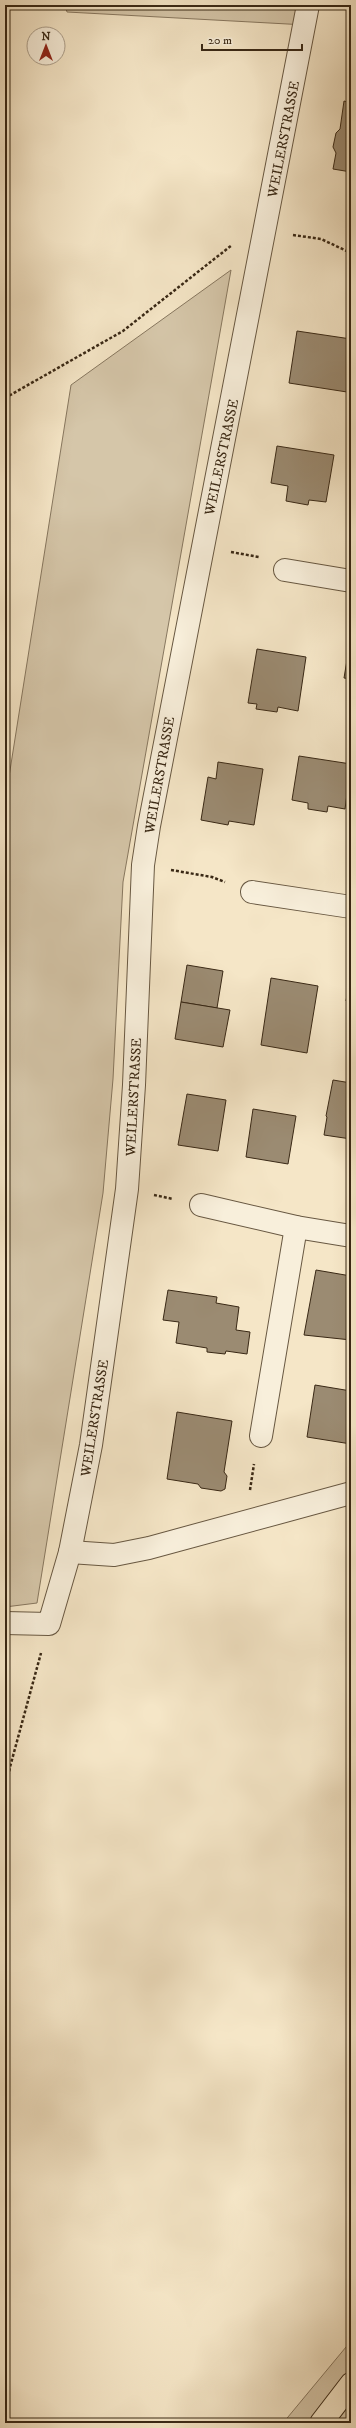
<svg xmlns="http://www.w3.org/2000/svg" width="356" height="2428" font-family="'IM FELL DW Pica',serif">
<style>
.green{fill:#d5c6a9;stroke:#87775f}
.building{fill:#9b8b72;stroke:#392815}
.lines{fill:none;stroke-linecap:round;stroke-linejoin:round}
.minor-casing{stroke:#685842;stroke-width:24}
.major-casing{stroke:#392815;stroke-width:24}
.path{stroke:#392815;stroke-width:2.5;stroke-dasharray:3 2;stroke-linecap:butt}
.minor{stroke:#f8efdb;stroke-width:22}
.major{stroke:#f5e6c7;stroke-width:22}
.labels{text-anchor:middle;stroke-width:3.5;stroke-linejoin:round;paint-order:stroke}
.street-label{font-size:14px;fill:#392815;stroke:#f8efdb}
</style>
<rect width="100%" height="100%" fill="#f5e6c7"/>
<filter id="stains"><feTurbulence type="fractalNoise" baseFrequency=".005" numOctaves="4"/><feColorMatrix values="0 0 0 0 .2 0 0 0 0 .09 0 0 0 0 .02 0 0 0 .5 -.17"/></filter>
<radialGradient id="worn" r=".72"><stop offset=".6" stop-color="#630" stop-opacity="0"/><stop offset="1" stop-color="#630" stop-opacity=".3"/></radialGradient>
<g class="green">
<polygon points="65,5 308,5 306,25 67,12"/>
<polygon points="231,270 123,882 113,1079 103,1193 37,1603 5,1607 5,802 71,385"/>
<polygon points="351,2341 351,2423 283,2423"/>
</g>
<g class="building">
<polygon points="344,101 351,103 351,172 333,169 336,153 333,147 336,133 340,129"/>
<polygon points="297,331 351,339 351,364 347,392 289,383"/>
<polygon points="277,446 334,455 326,502 309,500 308,505 286,501 288,486 271,483"/>
<polygon points="351,636 351,679 344,678"/>
<polygon points="257,649 306,657 298,711 278,707 277,712 256,709 257,704 248,703"/>
<polygon points="299,756 351,764 345,809 328,806 327,812 308,809 308,803 292,800"/>
<polygon points="218,762 263,769 254,825 229,821 228,825 201,820 208,777 216,779"/>
<polygon points="187,965 223,971 217,1008 181,1002"/>
<polygon points="351,971 351,1002 346,1001"/>
<polygon points="271,978 318,986 307,1053 261,1045"/>
<polygon points="181,1002 230,1010 223,1047 175,1039"/>
<polygon points="333,1080 351,1083 351,1139 324,1135 327,1117 326,1116"/>
<polygon points="187,1094 226,1100 218,1151 178,1145"/>
<polygon points="253,1109 296,1116 288,1164 246,1157"/>
<polygon points="316,1270 351,1276 351,1340 304,1335"/>
<polygon points="168,1290 217,1297 216,1303 239,1307 236,1330 250,1332 247,1354 226,1351 225,1354 207,1352 207,1348 176,1343 179,1322 163,1320"/>
<polygon points="315,1385 351,1391 351,1444 307,1437"/>
<polygon points="177,1412 232,1421 224,1472 227,1476 225,1489 221,1491 201,1488 198,1484 167,1479"/>
</g>
<g class="lines">
<g class="minor-casing">
<g id="minor">
<polyline points="285,570 351,581"/>
<polyline points="252,892 351,907"/>
<polyline points="201,1205 296,1227 351,1236"/>
<polyline points="261,1436 296,1227"/>
<polyline points="70,1552 114,1555 149,1548 351,1493"/>
<polyline points="5,1623 49,1624 70,1552 91,1445 127,1189 134,1085 143,865 149,826 308,5"/>
</g>
</g>
<g class="major-casing">
<polyline id="major" points="321,2423 351,2384"/>
</g>
<g class="path">
<polyline points="293,235 321,239 351,253"/>
<polyline points="5,398 123,331 232,245"/>
<polyline points="231,552 259,557"/>
<polyline points="171,870 212,877 225,882"/>
<polyline points="154,1195 173,1199"/>
<polyline points="250,1490 254,1464"/>
<polyline points="5,1796 10,1767 41,1653"/>
</g>
<use href="#minor" class="minor"/>
<use href="#major" class="major"/>
</g>
<g class="labels">
<g class="street-label">
<text transform="translate(283 139) rotate(-79)" y="5">WEILERSTRASSE</text>
<text transform="translate(221 457) rotate(-78)" y="5">WEILERSTRASSE</text>
<text transform="translate(159 775) rotate(-80)" y="5">WEILERSTRASSE</text>
<text transform="translate(133 1097) rotate(-87)" y="5">WEILERSTRASSE</text>
<text transform="translate(94 1418) rotate(-81)" y="5">WEILERSTRASSE</text>
</g>
</g>
<rect width="356" height="2428" fill="none" stroke="#f5e6c7" stroke-width="20"/>
<rect x="6" y="6" width="344" height="2416" fill="none" stroke="#392815" stroke-width="2"/>
<rect x="10" y="10" width="336" height="2408" fill="none" stroke="#392815"/>
<g transform="translate(46 46)"><circle r="19" fill="#f8efdb" stroke="#ac9f8c"/>
<path d="M0-3L7 15L0 10L-7 15Z" fill="#8f2418"/>
<text y="-6" font-size="11" font-weight="bold" text-anchor="middle" fill="#392815">N</text>
</g>
<path d="M202 44v6h100v-6" fill="none" stroke="#392815" stroke-width="2"/>
<text x="208" y="44" font-size="12" fill="#392815" stroke="#f8efdb" stroke-width="3" paint-order="stroke">20 m</text>
<rect width="100%" height="100%" filter="url(#stains)"/>
<rect width="100%" height="100%" fill="url(#worn)"/>
</svg>
